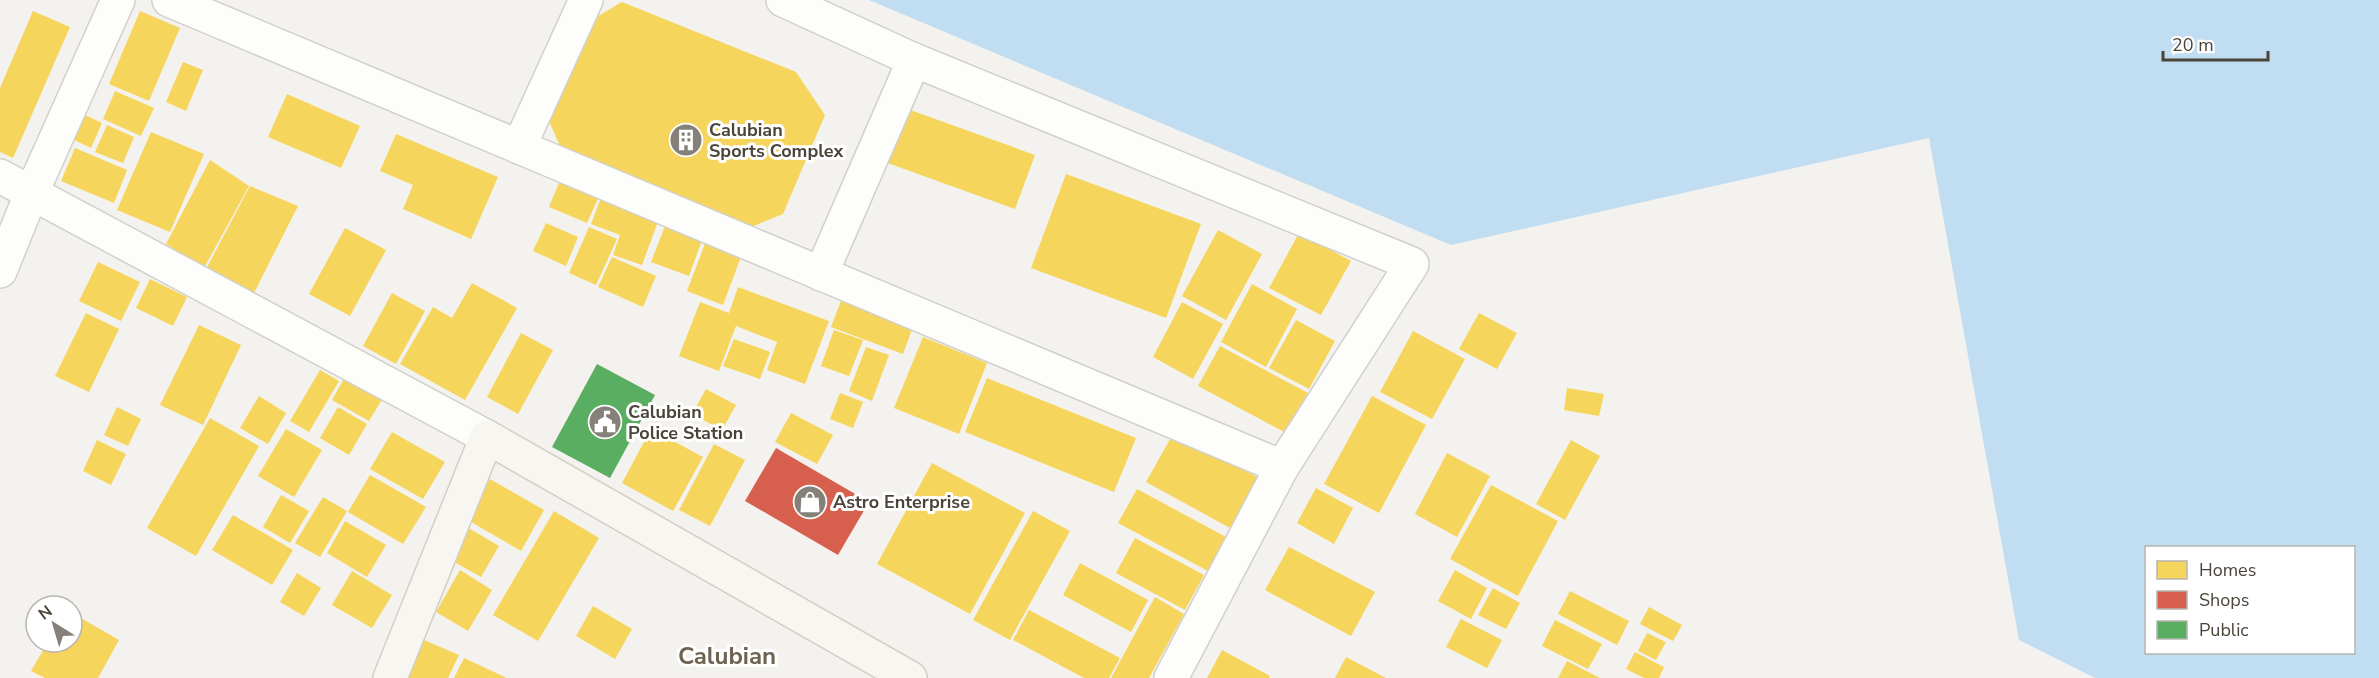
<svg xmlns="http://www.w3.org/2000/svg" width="2379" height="678" font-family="'Nunito Sans',sans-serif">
<rect width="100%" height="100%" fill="#f4f2ee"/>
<path fill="#c0ddf1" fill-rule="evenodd" d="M869 0H2379V678H2095L2019 640 1929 138 1451 245ZM2146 548H2354V652H2146Z"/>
<g fill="#f6d55c">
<polygon points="622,2 796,72 825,115 783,214 734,234 568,164 545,112 581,26"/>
<polygon points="33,11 70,27 13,158 0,152 0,88"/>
<polygon points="140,11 180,28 149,101 109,84"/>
<polygon points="183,62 203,70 186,111 166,102"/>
<polygon points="115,91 154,108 141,136 103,119"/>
<polygon points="287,94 360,126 341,168 268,137"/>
<polygon points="902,107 1035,155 1015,209 882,161"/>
<polygon points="85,115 102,123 91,148 74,140"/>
<polygon points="107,125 134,137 123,163 95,152"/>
<polygon points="151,132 204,154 170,232 117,210"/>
<polygon points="396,134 498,177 471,239 403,209 413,185 380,171"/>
<polygon points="75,148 127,170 114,203 61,181"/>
<polygon points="210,160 249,186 204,268 166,244"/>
<polygon points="1066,174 1201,224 1166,318 1031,268"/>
<polygon points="561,178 600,194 587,223 549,207"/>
<polygon points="250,186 298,206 253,295 206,269"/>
<polygon points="602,195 660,216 642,265 613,255 620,235 591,224"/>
<polygon points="546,223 578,237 566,266 533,251"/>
<polygon points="665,226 702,240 689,276 651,262"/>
<polygon points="589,227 617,239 596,285 569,273"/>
<polygon points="345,228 386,250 350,316 309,294"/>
<polygon points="1218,230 1262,254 1226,320 1182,296"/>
<polygon points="1299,233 1351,261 1321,315 1269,288"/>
<polygon points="706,241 742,254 723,305 687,291"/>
<polygon points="612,257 656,276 643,307 598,287"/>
<polygon points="98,262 140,282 121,321 79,301"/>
<polygon points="150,279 187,297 173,326 136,308"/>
<polygon points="472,283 517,308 465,400 400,364 433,307 452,318"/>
<polygon points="1252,284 1297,309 1266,367 1221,342"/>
<polygon points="738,287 829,321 805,384 767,370 777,342 736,326 719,371 679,356 700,302 729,313"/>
<polygon points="392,293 425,311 396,364 363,346"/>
<polygon points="842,298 914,324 903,354 831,327"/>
<polygon points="1182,302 1223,324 1193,379 1153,357"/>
<polygon points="86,313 119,329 89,392 55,376"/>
<polygon points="1479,313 1517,333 1497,369 1459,349"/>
<polygon points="1296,320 1335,341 1309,389 1269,368"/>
<polygon points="199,325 241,345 203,425 160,405"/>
<polygon points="834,330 863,340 849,376 821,366"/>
<polygon points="1413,331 1465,359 1432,419 1380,392"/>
<polygon points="521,333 553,350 518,414 487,397"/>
<polygon points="923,337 987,363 959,434 894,408"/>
<polygon points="734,339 770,352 760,379 723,366"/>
<polygon points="1220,346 1308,393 1286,433 1198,386"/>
<polygon points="866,347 889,355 872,401 849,391"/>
<polygon points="320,370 339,381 309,432 290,421"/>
<polygon points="346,375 384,396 369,421 332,400"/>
<polygon points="987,378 1136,438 1114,492 965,432"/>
<polygon points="1567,388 1604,394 1599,416 1564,410"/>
<polygon points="706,389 736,405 722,430 692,414"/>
<polygon points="840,393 863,402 853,428 830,419"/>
<polygon points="259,396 286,413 268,444 240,428"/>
<polygon points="1372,396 1426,425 1379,513 1324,484"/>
<polygon points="117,407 141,419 128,446 104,435"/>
<polygon points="338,407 367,424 349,455 320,438"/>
<polygon points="791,413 833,435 817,464 775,442"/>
<polygon points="210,418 259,446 196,556 147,528"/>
<polygon points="286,429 322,450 294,497 258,476"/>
<polygon points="651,429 703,457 673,511 622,483"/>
<polygon points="392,432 445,462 423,499 370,469"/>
<polygon points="1174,432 1257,477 1230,528 1146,482"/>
<polygon points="97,440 126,454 111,485 83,471"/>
<polygon points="1571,440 1600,456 1565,520 1536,504"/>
<polygon points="714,444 745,460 710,526 679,510"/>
<polygon points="1447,453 1490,476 1457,537 1415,514"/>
<polygon points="932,463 1025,513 970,614 877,564"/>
<polygon points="370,475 426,507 403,544 348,512"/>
<polygon points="490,479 544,510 521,551 466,519"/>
<polygon points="1491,485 1558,521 1518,596 1450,559"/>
<polygon points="1316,488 1353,508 1334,544 1297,523"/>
<polygon points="1137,489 1226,537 1208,571 1118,523"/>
<polygon points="281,495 309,511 290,543 263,527"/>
<polygon points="323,497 347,511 320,557 295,543"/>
<polygon points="554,511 599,538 538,641 493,615"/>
<polygon points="1033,511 1070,531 1010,640 973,620"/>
<polygon points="233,515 293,550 272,585 212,550"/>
<polygon points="345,521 386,545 367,577 327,553"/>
<polygon points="467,527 499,546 481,577 449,559"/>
<polygon points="1135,538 1204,575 1185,610 1116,573"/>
<polygon points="1289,547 1375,592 1351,636 1265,590"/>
<polygon points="1080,563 1148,600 1131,632 1063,595"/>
<polygon points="460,570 492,590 468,631 436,612"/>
<polygon points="1455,570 1487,588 1471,619 1438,601"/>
<polygon points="352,571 392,595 372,628 332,605"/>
<polygon points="297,573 321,588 304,616 280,602"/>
<polygon points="1493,588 1520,603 1506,629 1478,615"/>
<polygon points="1570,591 1629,621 1617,645 1558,614"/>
<polygon points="1155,597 1184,614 1149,678 1111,678"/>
<polygon points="593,606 632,629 615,659 576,636"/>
<polygon points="1649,607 1682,625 1673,641 1640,624"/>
<polygon points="1029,610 1120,658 1109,678 1084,678 1013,640"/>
<polygon points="72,613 119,640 98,678 45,678 31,671 48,642 72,642"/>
<polygon points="1461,619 1502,640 1487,668 1446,647"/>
<polygon points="1555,620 1602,644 1588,669 1542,646"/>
<polygon points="1647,633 1666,642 1656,660 1638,651"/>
<polygon points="424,640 459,655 448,678 407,678"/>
<polygon points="1222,650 1270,676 1269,678 1207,678"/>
<polygon points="1635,652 1664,667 1659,678 1644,678 1626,669"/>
<polygon points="1346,657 1386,678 1335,678"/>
<polygon points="464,658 507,678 454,678"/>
<polygon points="1567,661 1600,678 1558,678"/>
</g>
<polygon fill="#d6604d" points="776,448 869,502 838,555 745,501"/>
<polygon fill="#5aae61" points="597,364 655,395 610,478 552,447"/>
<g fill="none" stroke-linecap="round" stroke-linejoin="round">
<defs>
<g id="street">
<polyline points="169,0 1282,467"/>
<polyline points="783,0 914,60 1412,264 1282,467 1171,678"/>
<polyline points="519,147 586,0"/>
<polyline points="0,176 487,437"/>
<polyline points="0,271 32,192 118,0"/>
<polyline points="821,274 914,60"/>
</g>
<polyline id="secondary" points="390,678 487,437 910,678"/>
</defs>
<use href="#street" stroke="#d2d0cb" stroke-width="36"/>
<use href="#secondary" stroke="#d3cfc5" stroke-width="36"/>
<use href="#street" stroke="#fdfdfc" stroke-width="33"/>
<use href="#secondary" stroke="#f7f6f1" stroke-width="33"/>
</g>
<defs>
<symbol id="building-disc" viewBox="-11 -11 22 22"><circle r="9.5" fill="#868178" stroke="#fff"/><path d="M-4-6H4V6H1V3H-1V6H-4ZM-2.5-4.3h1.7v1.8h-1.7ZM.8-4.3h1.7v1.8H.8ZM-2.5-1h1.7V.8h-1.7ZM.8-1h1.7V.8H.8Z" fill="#fff"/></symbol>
<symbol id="civic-disc" viewBox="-11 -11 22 22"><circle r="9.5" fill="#868178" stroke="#fff"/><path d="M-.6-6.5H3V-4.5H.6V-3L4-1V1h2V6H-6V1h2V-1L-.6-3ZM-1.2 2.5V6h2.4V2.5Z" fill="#fff"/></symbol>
<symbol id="shop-disc" viewBox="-11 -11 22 22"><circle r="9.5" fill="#868178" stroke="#fff"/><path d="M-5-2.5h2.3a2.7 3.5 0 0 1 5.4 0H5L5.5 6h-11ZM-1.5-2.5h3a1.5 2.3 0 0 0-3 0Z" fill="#fff"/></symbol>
</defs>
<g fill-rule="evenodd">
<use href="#building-disc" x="667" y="121" width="38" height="38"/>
<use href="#civic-disc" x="586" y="403" width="38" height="38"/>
<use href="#shop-disc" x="791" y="483" width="38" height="38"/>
</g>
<g text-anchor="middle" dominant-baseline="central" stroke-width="6" stroke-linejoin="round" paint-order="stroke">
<g font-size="18" font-weight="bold" fill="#4b4439" stroke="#fff" text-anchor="start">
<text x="709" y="130">Calubian<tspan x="709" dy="21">Sports Complex</tspan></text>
<text x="628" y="412">Calubian<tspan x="628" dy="21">Police Station</tspan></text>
<text x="833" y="502">Astro Enterprise</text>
</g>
<g font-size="24" font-weight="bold" fill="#6e6250" stroke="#fff">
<text x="727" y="656">Calubian</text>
</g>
</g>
<rect x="2145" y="546" width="210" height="108" fill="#ffffff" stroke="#b7b4b0" stroke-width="1.5"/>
<rect x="2157" y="561" width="30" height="18" fill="#f6d55c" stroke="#b7b4b0" stroke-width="1.5"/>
<text x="2199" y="576" font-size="18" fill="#4b4439">Homes</text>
<rect x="2157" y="591" width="30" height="18" fill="#d6604d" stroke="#b7b4b0" stroke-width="1.5"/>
<text x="2199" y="606" font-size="18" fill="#4b4439">Shops</text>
<rect x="2157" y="621" width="30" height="18" fill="#5aae61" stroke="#b7b4b0" stroke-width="1.5"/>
<text x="2199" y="636" font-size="18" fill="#4b4439">Public</text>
<g transform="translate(54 624) rotate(323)"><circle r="28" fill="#ffffff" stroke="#b7b4b0" stroke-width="1.5"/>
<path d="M0-4.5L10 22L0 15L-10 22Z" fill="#868178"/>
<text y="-9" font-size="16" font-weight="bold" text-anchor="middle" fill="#4b4439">N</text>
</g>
<path d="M2163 51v9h105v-9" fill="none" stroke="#4b4439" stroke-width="3"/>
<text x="2172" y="51" font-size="18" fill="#4b4439" stroke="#ffffff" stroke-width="4.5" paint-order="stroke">20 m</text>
</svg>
